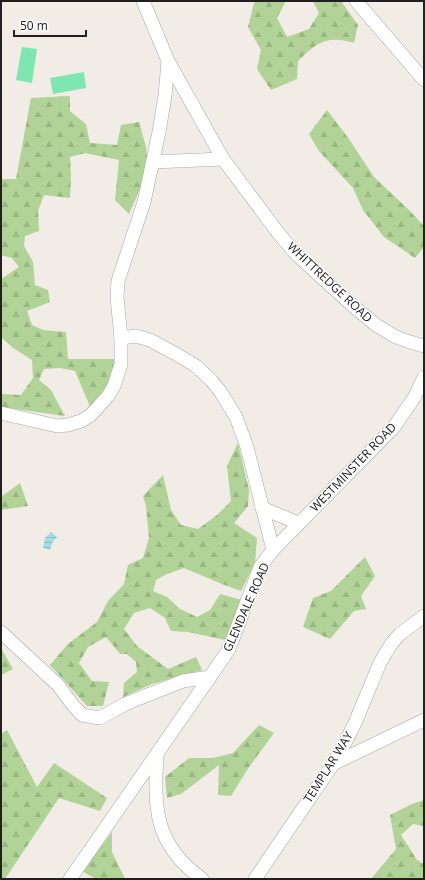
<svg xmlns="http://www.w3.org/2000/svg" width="425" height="880" font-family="'Open Sans',sans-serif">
<defs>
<pattern id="forest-firs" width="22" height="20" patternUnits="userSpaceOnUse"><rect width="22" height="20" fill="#b1d397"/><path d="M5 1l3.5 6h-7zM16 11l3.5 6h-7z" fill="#98b582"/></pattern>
<pattern id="water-rules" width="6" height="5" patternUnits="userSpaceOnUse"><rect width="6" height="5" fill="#a3dce2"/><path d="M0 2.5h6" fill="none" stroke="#8cbcc2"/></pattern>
</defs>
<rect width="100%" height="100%" fill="#f1ece5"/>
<g fill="url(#forest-firs)">
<path d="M256 1H286L277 18 287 37 309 29 319 13 313 1H341L358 25 354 43C349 42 344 40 339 40 321 38 310 49 298 61L297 79 271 90 257 69 261 50 248 27 254 3Z"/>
<polygon points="70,96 70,111 86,124 90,143 117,145 121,125 139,122 146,147 148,171 129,214 115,200 119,160 85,153 70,157 71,177 70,198 44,195 38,211 39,231 25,236 24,246 33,262 35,285 48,290 50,302 27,311 32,325 43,330 66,332 68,359 116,359 109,391 91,409 75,371 60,368 44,369 39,380 51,390 65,416 1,407 1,394 21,395 33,378 32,360 13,348 1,337 1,279 19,267 12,258 1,255 1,179 16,179 31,98"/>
<polygon points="327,110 349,139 374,177 409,210 424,226 424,247 415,258 384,237 363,210 353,188 319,151 309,134"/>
<polygon points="238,443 249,490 248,506 234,523 257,538 255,563 241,591 222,584 184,568 167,574 156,580 153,591 167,597 180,609 197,617 210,610 220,594 242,600 225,640 188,632 171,631 165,618 150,608 134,613 124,629 137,646 168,669 196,657 202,670 152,684 123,697 124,683 137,672 136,662 127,654 120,654 106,637 88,647 79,663 92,681 109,682 103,706 87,706 50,665 68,644 97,622 108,601 124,584 128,565 143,558 149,538 146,506 143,496 163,475 171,510 181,525 198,529 217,515 231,501 227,466"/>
<polygon points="20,483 28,506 1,510 1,497"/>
<polygon points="365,557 375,576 361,596 366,609 354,611 330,639 303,627 313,598 331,591"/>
<polygon points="1,648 13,669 1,675"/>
<polygon points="259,725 274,733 249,767 231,796 218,795 219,765 181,794 167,798 165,777 189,758 213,758 233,753"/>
<polygon points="7,730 37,787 54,763 107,798 100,811 59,798 5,879 1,879 1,734"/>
<polygon points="424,800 424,828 423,826 413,824 401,835 417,860 424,864 424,879 371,879 396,849 390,815 412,804"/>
<polygon points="112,832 112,852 125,879 96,879 82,871"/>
</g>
<g fill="#7ee6b0">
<polygon points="22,47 37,49 32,83 16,80"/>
<polygon points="84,72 86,88 53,94 50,78"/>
</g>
<polygon fill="url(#water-rules)" points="51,532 57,537 52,543 50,550 43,548 45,538"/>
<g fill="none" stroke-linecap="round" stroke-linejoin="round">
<defs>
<g id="minor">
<polyline points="143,1 168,61 223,159 279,234 297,255 353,306 376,325 396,337 410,342 424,346"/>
<polyline points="356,1 424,80"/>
<polyline points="153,162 223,159"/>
<polyline points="1,413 57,426 68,425 81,421 91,415 108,396 114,386 121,364 121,338 117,297 118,281 144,202 159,132 165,96 168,61"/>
<polyline points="262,508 298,523"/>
<polyline points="273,550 394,427 414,398 424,377"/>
<polyline points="1,632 58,685 72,704 82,715 100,718 125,704 183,681 210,677"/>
<path d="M157 754C154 809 154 844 202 879"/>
<polyline points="333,764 424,720"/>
<polyline points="70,879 210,677 229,649 260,567 273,550 247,447 236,417 220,391 211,380 196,366 176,354 150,340 136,336 121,338"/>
<polyline points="255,879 333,764 346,741 355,723 379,665 385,654 392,643 400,634 424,616"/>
</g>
</defs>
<use href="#minor" stroke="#a7a7a7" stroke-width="14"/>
<use href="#minor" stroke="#fff" stroke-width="13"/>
</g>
<g text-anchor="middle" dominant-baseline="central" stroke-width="3" stroke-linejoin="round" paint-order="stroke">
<g font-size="12" fill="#202020" stroke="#fff">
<text transform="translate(330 282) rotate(43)">WHITTREDGE ROAD</text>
<text transform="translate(353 467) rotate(-46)">WESTMINSTER ROAD</text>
<text transform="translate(246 607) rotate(-66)">GLENDALE ROAD</text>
<text transform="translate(328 767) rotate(-58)">TEMPLAR WAY</text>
</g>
</g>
<rect width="425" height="880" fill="none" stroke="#202020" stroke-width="4"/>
<path d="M14 30v6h72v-6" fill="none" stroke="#202020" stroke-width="2"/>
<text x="20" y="30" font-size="12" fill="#202020" stroke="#ffffff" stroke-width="3" paint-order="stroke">50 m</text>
</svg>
